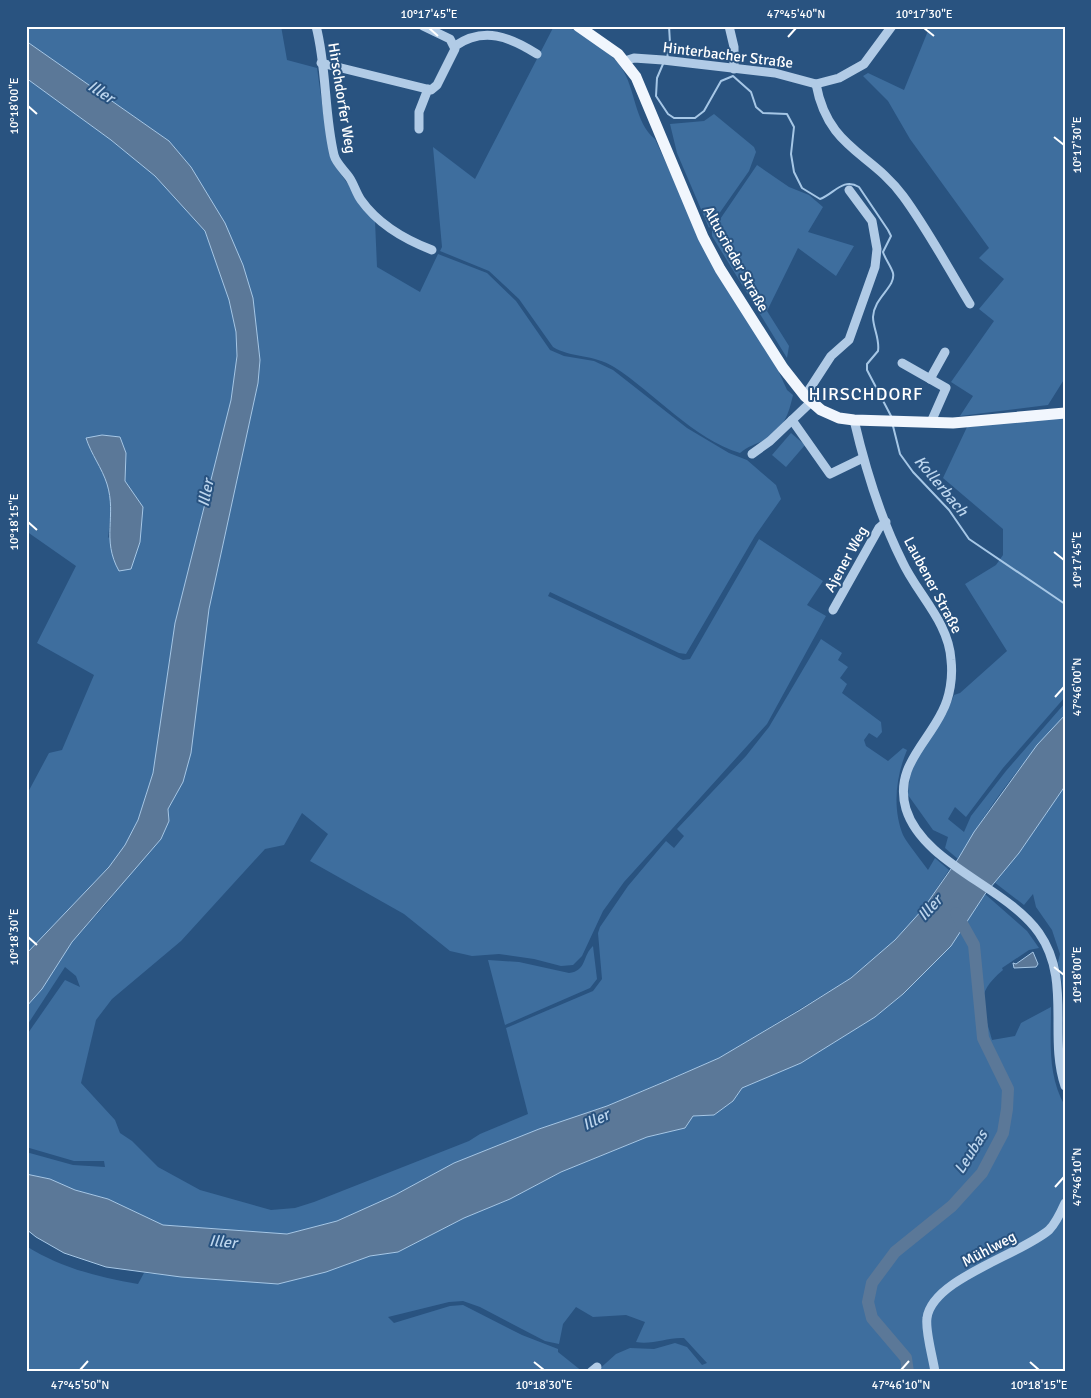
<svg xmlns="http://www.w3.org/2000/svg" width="1091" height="1398" font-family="Signika,sans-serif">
<rect width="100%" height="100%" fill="#295380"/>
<g fill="#3e6e9e" fill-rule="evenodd">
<path d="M26 26H281L287 60 317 68 329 154 334 165 375 221 377 267 420 292 438 254 487 273 516 301 550 350 564 356 594 361 613 370 687 428 729 453 747 460 776 485 781 499 755 536 686 654 679 653 550 592 548 596 683 660 690 659 759 539 823 581 807 605 826 616 767 724 624 882 603 911 582 956 573 965 561 966 534 959 499 954 472 956 450 951 404 914 310 861 328 834 302 813 284 845 265 849 181 941 112 999 96 1020 81 1083 115 1120 120 1133 132 1141 158 1167 200 1190 271 1210 295 1208 314 1202 469 1141 480 1134 528 1114 506 1028 593 991 602 979 598 933 600 927 628 886 666 841 674 848 684 836 677 829 746 756 769 727 821 639 842 653 838 660 848 667 840 678 847 684 842 693 881 722 882 732 877 738 869 733 864 740 866 746 888 761 903 748 907 750C896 776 892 808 903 835 907 843 921 860 928 870L935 858 949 870 923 909 895 940 851 978 719 1058 607 1106 539 1129 454 1163 395 1195 337 1221 287 1234 163 1225 108 1199 75 1190 50 1179 26 1174V1152L73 1165 105 1167 104 1161H74L26 1147V1036L65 980 80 987 76 976 65 967 26 1027V1007L42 989 72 942 107 903 169 821 168 809 191 753 209 609 258 383 260 360 256 335 191 167 169 141 26 41Z"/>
<path d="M554 26C570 26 580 32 592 41 602 49 614 56 621 67 636 89 634 122 655 139L700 237 778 370 787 390 793 395C789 413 784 428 768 438 758 444 749 445 740 453 693 439 655 393 614 367 593 354 571 358 553 347L519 299 489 271 440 251 442 247 433 147 475 179Z"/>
<polygon points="930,26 1065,26 1065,378 1048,405 960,416 973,396 951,382 994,321 979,309 1004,279 979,258 989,248 910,139 888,101 863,76 868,73 904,90"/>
<path d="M26 78 111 140 155 176 205 231 229 300 236 332 237 356 231 400 175 623 153 773 138 820 125 845 109 867 26 954V796L49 753 62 750 94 675 37 643 76 566 26 531ZM120 437 126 453 125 481 143 507 108 538C110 520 113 503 107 484 102 469 91 454 86 439Z"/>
<polygon points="714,114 754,147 756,152 749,171 709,228 677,153 670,124 704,121"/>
<polygon points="757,165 789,187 809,195 823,207 808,232 854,246 836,276 798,248 767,311 789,346 787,358 712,236 712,231"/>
<path d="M1065 417V697L1003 768 966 817 955 807 948 819 964 832 971 816 1006 771 1065 703V715C1024 759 988 807 958 859L945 848 948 837 933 830 908 795C909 783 910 772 915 760 924 737 945 721 954 695L960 693 1007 651 965 584 996 565 1003 555V529L943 478 967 427Z"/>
<polygon points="791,433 805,445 786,467 772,455"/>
<polygon points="1065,786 1065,1069 1063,989 1058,962 1060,954 1052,930 1036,907 1033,894 1024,905 994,882 1019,853"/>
<path d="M985 894 1027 931 1039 948 1029 950 1002 968 1003 970C973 995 983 1006 992 1040L1015 1036 1021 1023 1051 1007C1051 1040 1047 1075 1065 1106V1372H596L616 1354 630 1348 654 1349 675 1343 687 1347 702 1365 707 1363 684 1338C667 1337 653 1345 636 1342L645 1322 626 1315 593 1317 576 1307 563 1324 559 1344 545 1341 480 1307 463 1301 449 1302 388 1317 394 1323 450 1306 463 1305 522 1335 558 1349V1352L583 1372H26V1246C61 1268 98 1277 138 1284L144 1273 278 1284 326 1272 370 1255 398 1252 464 1218 510 1199 561 1172 647 1137 685 1128 693 1116 714 1115 733 1101 742 1088 801 1063 875 1017 903 994 951 946Z"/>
<path d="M593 946 597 979 590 988 505 1025 488 960 519 962 569 973C587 971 582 956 593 946Z"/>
</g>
<g fill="#5b7898" stroke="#a6c7e6">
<polygon points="26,41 169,141 191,167 225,223 243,265 253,298 260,360 258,383 209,609 191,753 183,782 168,809 169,821 161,839 72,942 42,989 26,1007 26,954 109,867 125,845 138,820 153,773 175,623 231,400 237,356 236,332 229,300 205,231 155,176 111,140 26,78"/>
<path d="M102 435 120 437 126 453 125 481 143 507 140 542 131 569 119 571C101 539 117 516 107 484 102 468 91 454 86 438Z"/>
<polygon points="1065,715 1065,786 1019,853 985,894 951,946 903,994 875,1017 801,1063 742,1088 733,1101 714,1115 693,1116 685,1128 647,1137 561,1172 510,1199 464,1218 398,1252 370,1256 326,1272 278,1284 181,1277 106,1267 64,1253 36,1237 26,1229 26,1174 50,1179 75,1190 108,1199 163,1225 287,1234 337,1221 395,1195 454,1163 539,1129 607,1106 664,1082 719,1058 800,1010 851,978 895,940 923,909 958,859 974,832 1037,745"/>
<polygon points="1033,952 1038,964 1036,967 1014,968 1013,963 1016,964"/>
</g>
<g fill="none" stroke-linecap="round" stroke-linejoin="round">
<g stroke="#a6c7e6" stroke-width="2">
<polyline points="667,58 670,43 669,26"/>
<path d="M663 64 657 78 656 96 668 114 674 118H695L704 111 721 81 733 76 751 92 756 107 763 113 787 114 794 127 791 154 794 172 802 188 820 199C834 194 843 177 859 187L888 230 891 236 883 252C885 259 891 266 893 273 896 287 874 297 873 317 873 328 880 339 878 351L867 364V370L891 416"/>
<polyline points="893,426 900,454 913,472 949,510 969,539 1065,604"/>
</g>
<polyline stroke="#5b7898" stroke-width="12" points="908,1372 906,1358 872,1318 868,1302 872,1283 895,1252 952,1206 982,1173 1003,1133 1007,1109 1008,1089 983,1038 974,945 956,913"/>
<g stroke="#b1cbe6" stroke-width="9">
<path d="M316 26C327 68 324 113 334 155 336 163 344 170 349 177 354 184 356 193 361 200 378 224 406 240 432 250"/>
<polyline points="729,26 734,47 734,69"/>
<path d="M455 46C484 26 510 37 537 54"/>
<polyline points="625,61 634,58 663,60 775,73 816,84 839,78 864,64 892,26"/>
<polyline points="321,63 431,90 437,85 455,49 450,39 423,26"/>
<path d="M816 84C828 149 871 152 903 196 928 230 948 268 970 304"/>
<polyline points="419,129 419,112 428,89"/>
<polyline points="902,363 946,388 931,422"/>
<polyline points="930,379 945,352"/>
<polyline points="805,396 831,356 849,340 875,267 877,249 872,221 849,190"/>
<polyline points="792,420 830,474 863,458"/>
<path d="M854 420C865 467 880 517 902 561 917 594 949 622 951 660 953 677 950 697 942 712 926 745 894 768 906 809 923 864 1007 887 1039 933 1072 980 1048 1036 1065 1086"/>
<polyline points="752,454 770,441 811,402"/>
<polyline points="833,610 879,528 886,522"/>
<polyline points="591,1372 597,1367"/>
<path d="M935 1372C933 1358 925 1331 927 1318 932 1279 1020 1255 1049 1230 1056 1223 1061 1212 1065 1203"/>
</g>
<polyline stroke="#f1f6fd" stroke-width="11" points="578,26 618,54 636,77 703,237 720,269 783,368 805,396 821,410 839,418 854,420 953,423 1065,413"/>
</g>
<path fill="none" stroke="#fff" stroke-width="2" d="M429 28 438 36M924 28 934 36M788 37 796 28M28 106 37 114M1054 137 1064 145M28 522 37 530M1054 552 1064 560M1055 697 1064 687M28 937 37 945M1054 967 1064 975M1055 1187 1064 1177M534 1362 544 1370M1030 1362 1039 1370M80 1370 88 1361M901 1370 909 1361"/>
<g text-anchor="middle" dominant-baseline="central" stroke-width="4" stroke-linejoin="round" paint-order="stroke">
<g font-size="15" fill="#fff" stroke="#295380">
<text transform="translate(728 55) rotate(7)">Hinterbacher Straße</text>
<text transform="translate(342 98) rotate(81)">Hirschdorfer Weg</text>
<text transform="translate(736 259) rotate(61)">Altusrieder Straße</text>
<text transform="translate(846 559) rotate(-61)">Ajener Weg</text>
<text transform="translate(933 585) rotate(62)">Laubener Straße</text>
<text transform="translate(989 1249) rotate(-28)">Mühlweg</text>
</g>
<g font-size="16" font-style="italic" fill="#bcd5ed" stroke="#295380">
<text transform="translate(101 92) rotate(33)">Iller</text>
<text transform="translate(941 486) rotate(50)">Kollerbach</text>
<text transform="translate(206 493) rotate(-79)">Iller</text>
<text transform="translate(930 908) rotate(-48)">Iller</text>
<text transform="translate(596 1120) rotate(-26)">Iller</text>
<text transform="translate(971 1152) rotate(-58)">Leubas</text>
<text transform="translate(223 1242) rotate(5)">Iller</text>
</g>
<g font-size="18" letter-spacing="1" fill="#fff" stroke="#295380">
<text x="866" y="394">HIRSCHDORF</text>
</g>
</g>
<rect width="1091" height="1398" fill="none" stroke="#295380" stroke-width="55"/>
<rect x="28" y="28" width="1036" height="1342" fill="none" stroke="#fff" stroke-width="2"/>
<g font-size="12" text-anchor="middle" fill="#fff">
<text x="429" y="18">10°17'45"E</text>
<text x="796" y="18">47°45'40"N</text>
<text x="924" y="18">10°17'30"E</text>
<text transform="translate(14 106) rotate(-90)" y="4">10°18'00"E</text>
<text transform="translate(1077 145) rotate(-90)" y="4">10°17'30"E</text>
<text transform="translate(14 522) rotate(-90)" y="4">10°18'15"E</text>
<text transform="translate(1077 560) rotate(-90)" y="4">10°17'45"E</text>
<text transform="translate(1077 687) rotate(-90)" y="4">47°46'00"N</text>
<text transform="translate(14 937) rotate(-90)" y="4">10°18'30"E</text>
<text transform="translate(1077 975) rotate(-90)" y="4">10°18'00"E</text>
<text transform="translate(1077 1177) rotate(-90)" y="4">47°46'10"N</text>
<text x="80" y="1389">47°45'50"N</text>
<text x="544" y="1389">10°18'30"E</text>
<text x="901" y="1389">47°46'10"N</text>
<text x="1039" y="1389">10°18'15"E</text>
</g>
</svg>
